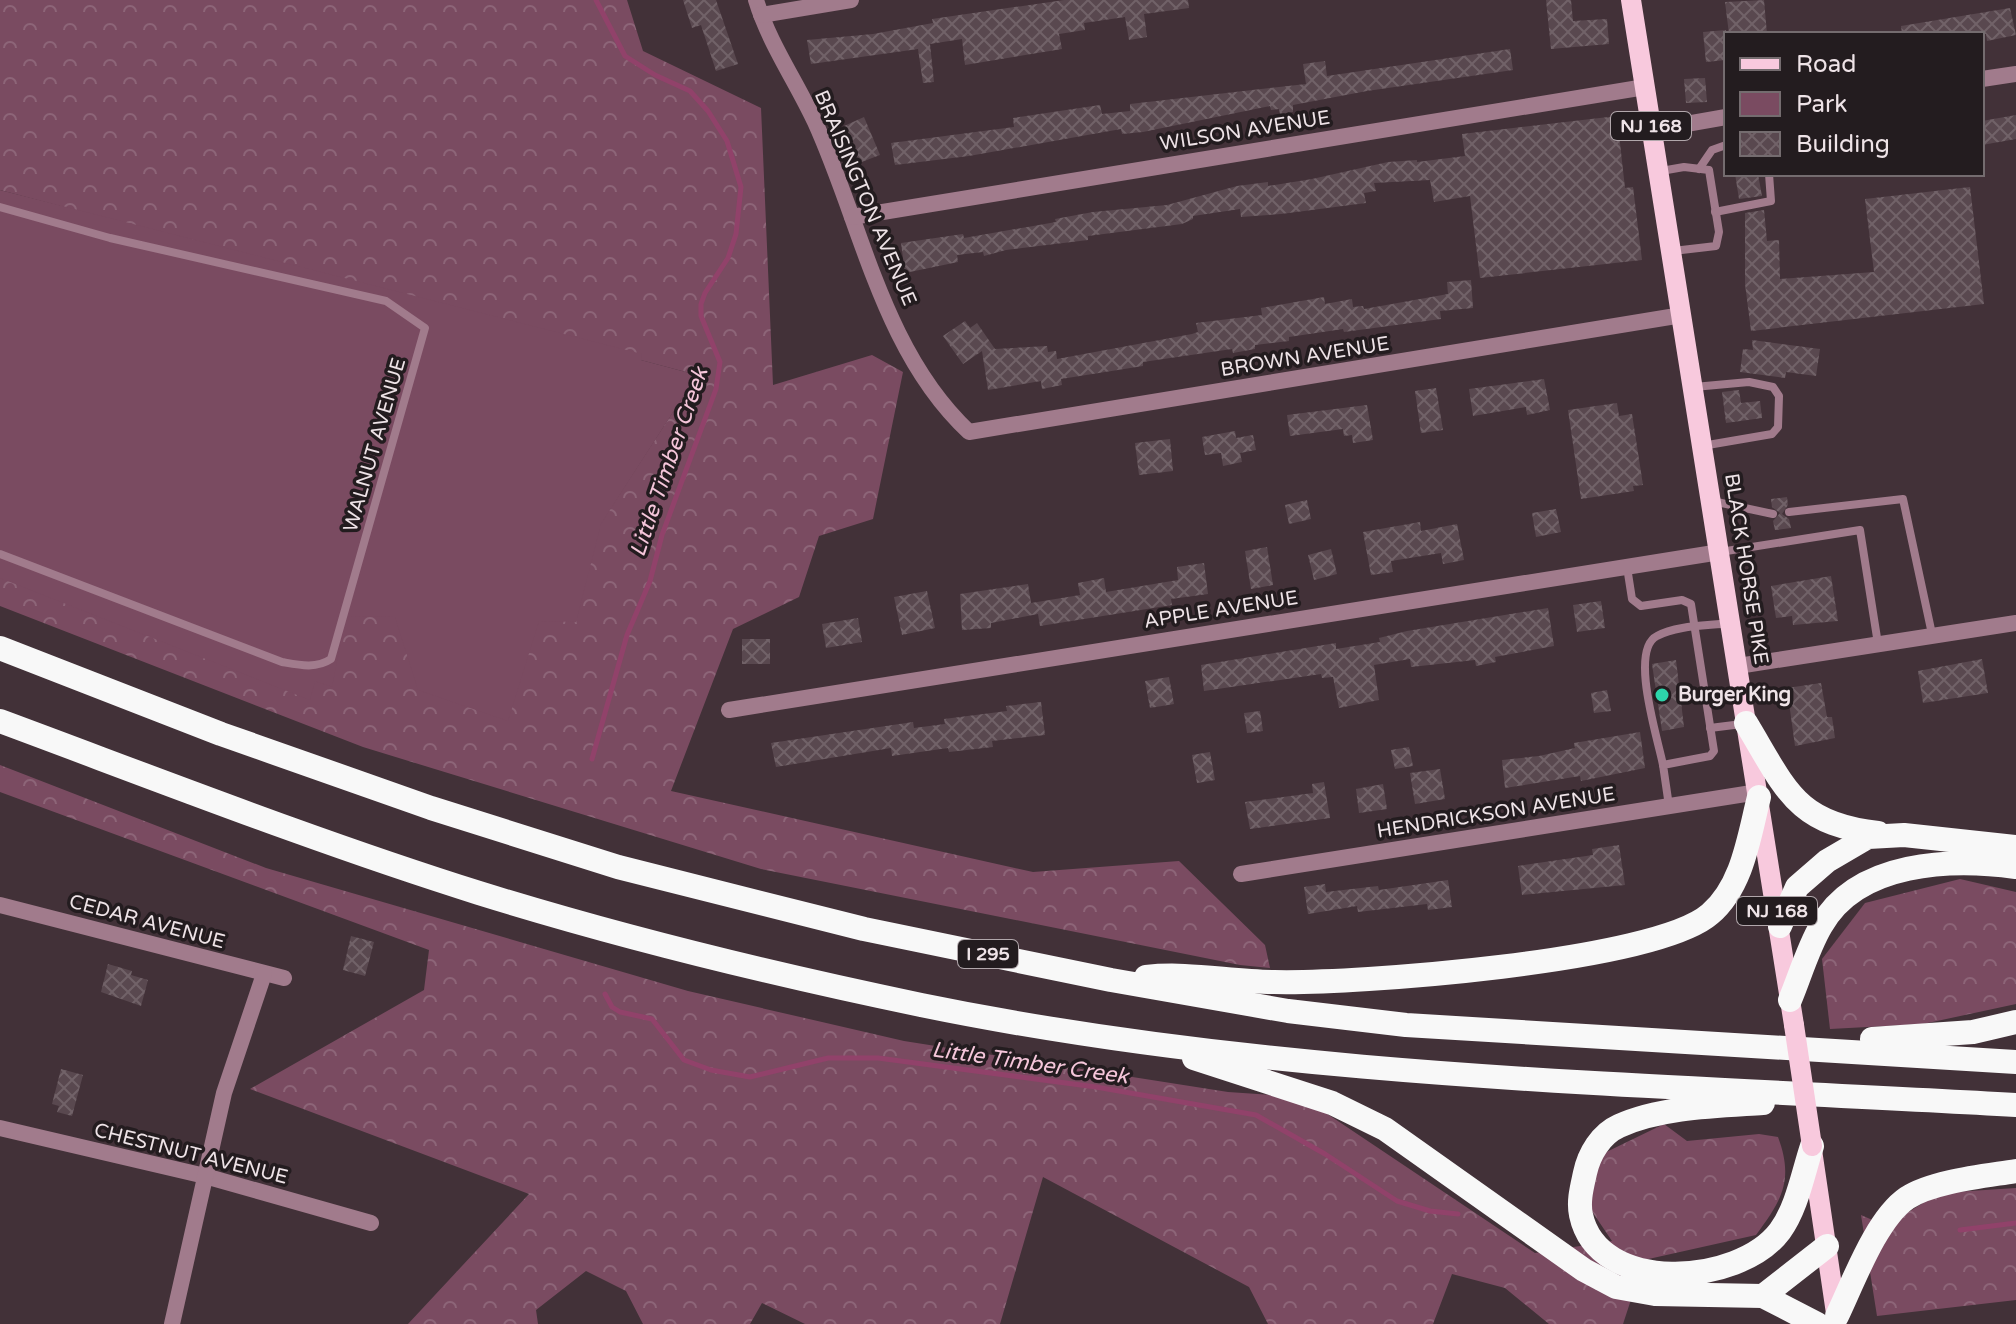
<svg xmlns="http://www.w3.org/2000/svg" width="2016" height="1324" font-family="'Varela Round',sans-serif">
<defs>
<pattern id="forest-crowns" width="20" height="18" patternUnits="userSpaceOnUse" patternTransform="scale(2)"><rect width="20" height="18" fill="#7a4b61"/><path d="M2 6a3 3 0 1 1 6 0M12 15a3 3 0 1 1 6 0" fill="none" stroke="#8d6578"/></pattern>
<pattern id="building-cross-hatch" width="8" height="8" patternUnits="userSpaceOnUse" patternTransform="scale(2)"><rect width="8" height="8" fill="#59484f"/><path d="M0 0l8 8M0 8l8-8" fill="none" stroke="#716268"/></pattern>
</defs>
<rect width="100%" height="100%" fill="#423138"/>
<g fill="url(#forest-crowns)">
<polygon points="0,0 627,0 643,51 761,108 773,385 872,355 903,372 873,519 819,536 799,597 733,629 671,791 1033,872 1179,861 1265,945 1270,968 1240,965 761,869 363,747 0,606 0,573 366,518 541,615 697,375 0,190"/>
<path d="M0 765 266 868 688 991 904 1041 1228 1092 1302 1097 1535 1253 1612 1241 1587 1204 1592 1159 1664 1124 1687 1141 1759 1134 1778 1137C1794 1180 1782 1200 1756 1235L1644 1260 1623 1324H1549L1505 1288 1452 1274 1433 1324H1268L1249 1287 1043 1177 1000 1324H805L762 1303 750 1324H643L626 1291 586 1271 536 1310 538 1324H408L529 1194 250 1089 424 990 429 950 0 792Z"/>
<polygon points="1960,879 2016,892 2016,1004 1923,1024 1830,1029 1822,959 1865,903"/>
<polygon points="2016,1188 2016,1300 1877,1316 1861,1215 1886,1226 1939,1193"/>
</g>
<polygon fill="#7a4b61" points="0,190 642,354 641,360 697,375 601,524 576,622 539,621 508,721 418,690 395,617 346,616 332,687 315,681 310,700 0,578"/>
<g fill="none" stroke-linecap="round" stroke-linejoin="round">
<g stroke="#91426a" stroke-width="5">
<polyline points="592,759 627,635 650,581 662,535 716,389 720,362 701,316 701,304 705,293 728,258 736,234 741,187 727,141 708,111 690,91 655,75 625,56 596,0"/>
<polyline points="605,994 612,1007 620,1012 652,1019 684,1060 711,1070 750,1077 828,1058 878,1058 1096,1087 1256,1115 1325,1154 1397,1201 1430,1211 1458,1214"/>
<polyline points="1960,1230 2016,1223"/>
</g>
</g>
<g fill="url(#building-cross-hatch)">
<polygon points="683,0 716,0 738,64 716,71 701,25 692,28"/>
<polygon points="1064,0 1188,0 1189,8 1144,14 1147,37 1129,40 1125,17 1084,23 1085,30 1059,34 1062,49 965,65 962,39 930,44 934,82 923,83 918,49 811,64 807,40 873,34 933,23 932,19"/>
<polygon points="1546,0 1571,0 1573,21 1607,19 1609,44 1551,49"/>
<polygon points="1764,0 1767,34 1729,34 1725,2"/>
<polygon points="2010,8 2016,35 1987,41 1986,34 1902,34 1901,26"/>
<polygon points="1726,30 1726,60 1706,62 1703,32"/>
<polygon points="1510,49 1513,70 1367,91 1293,105 1293,112 1280,114 1279,109 1271,110 1270,106 1143,132 1122,134 1121,129 969,156 895,165 891,143 1014,127 1013,118 1100,105 1102,114 1130,111 1130,104 1306,84 1303,64 1325,61 1327,76"/>
<polygon points="1705,78 1707,102 1686,103 1684,79"/>
<polygon points="2016,115 2016,139 1982,145 1982,121"/>
<polygon points="1617,116 1625,188 1633,187 1642,260 1480,278 1470,196 1434,202 1430,180 1374,183 1376,191 1364,193 1366,203 1281,214 1241,217 1240,209 1193,216 1193,219 1182,224 1088,236 1088,240 1006,250 984,256 983,252 957,255 958,262 905,273 901,243 963,234 964,238 1056,222 1055,219 1093,212 1167,205 1237,186 1268,182 1268,186 1312,179 1388,162 1417,160 1417,162 1465,156 1462,134"/>
<polygon points="864,117 880,155 859,163 844,126"/>
<polygon points="1735,174 1758,174 1762,196 1739,199"/>
<polygon points="1970,187 1984,304 1751,331 1745,284 1745,213 1764,210 1767,241 1779,240 1780,279 1874,272 1865,199"/>
<polygon points="1471,280 1473,308 1440,311 1441,319 1344,332 1343,329 1289,337 1289,341 1255,345 1255,349 1233,353 1232,349 1143,362 1143,366 1061,379 1062,385 1042,389 1041,381 988,390 982,351 963,364 943,336 965,321 970,328 977,323 995,349 1047,346 1048,352 1056,351 1057,359 1192,334 1198,332 1196,323 1262,315 1261,308 1324,297 1325,304 1352,299 1353,307 1363,306 1364,309 1448,294 1447,282"/>
<polygon points="1752,340 1820,349 1816,376 1786,372 1785,378 1740,372 1743,349 1753,350"/>
<polygon points="1544,379 1550,410 1527,415 1526,407 1473,416 1469,389"/>
<polygon points="1436,388 1443,430 1421,433 1415,391"/>
<polygon points="1739,390 1741,403 1760,401 1762,418 1726,423 1722,392"/>
<polygon points="1617,403 1619,416 1632,414 1643,485 1633,486 1634,491 1581,499 1568,410"/>
<polygon points="1367,405 1373,440 1353,443 1352,435 1344,436 1343,429 1290,436 1287,415"/>
<polygon points="1235,431 1236,438 1253,435 1256,450 1240,453 1242,462 1223,466 1221,453 1205,455 1202,437"/>
<polygon points="1170,439 1173,471 1139,475 1135,443"/>
<polygon points="1787,497 1788,505 1782,514 1789,519 1791,528 1775,530 1773,521 1780,513 1772,507 1771,499"/>
<polygon points="1307,500 1311,519 1289,524 1285,505"/>
<polygon points="1556,509 1561,532 1536,537 1532,513"/>
<polygon points="1420,522 1421,531 1457,524 1464,560 1443,564 1441,553 1391,561 1393,572 1371,575 1363,532"/>
<polygon points="1267,547 1273,585 1251,589 1245,551"/>
<polygon points="1331,549 1337,574 1314,580 1308,555"/>
<polygon points="1204,563 1208,594 1171,599 1172,605 1040,626 1038,614 991,623 991,628 962,630 960,594 1028,584 1031,603 1080,595 1078,583 1104,578 1106,592 1178,580 1177,567"/>
<polygon points="1831,576 1838,621 1793,625 1792,616 1776,618 1771,586"/>
<polygon points="927,591 935,628 902,635 894,597"/>
<polygon points="1601,601 1605,628 1577,632 1573,605"/>
<polygon points="1548,608 1554,646 1495,657 1496,662 1476,666 1475,660 1411,667 1410,659 1374,665 1379,700 1339,708 1333,677 1322,678 1321,674 1204,691 1201,665 1336,643 1336,649 1380,642 1379,638 1407,631"/>
<polygon points="858,618 862,642 826,648 822,624"/>
<rect x="742" y="639" width="28" height="25"/>
<polygon points="1982,659 1988,693 1923,703 1918,671"/>
<polygon points="1676,660 1684,727 1662,731 1652,664"/>
<polygon points="1169,677 1174,704 1150,708 1145,681"/>
<polygon points="1821,683 1827,717 1832,717 1835,738 1795,746 1787,688"/>
<polygon points="1607,690 1611,711 1594,713 1591,693"/>
<polygon points="1041,702 1045,735 992,741 993,747 949,752 948,748 892,756 891,748 776,767 771,743 913,722 914,728 945,724 944,719 1007,711 1006,706"/>
<polygon points="1260,711 1263,731 1247,733 1244,713"/>
<polygon points="1640,732 1645,768 1581,781 1580,776 1505,788 1502,760 1539,756 1575,748 1574,743"/>
<polygon points="1409,747 1413,766 1395,769 1391,750"/>
<polygon points="1210,752 1215,780 1197,783 1192,755"/>
<polygon points="1440,769 1445,799 1415,804 1410,773"/>
<polygon points="1324,782 1330,818 1250,829 1245,802 1313,793 1312,784"/>
<polygon points="1383,784 1387,809 1359,813 1356,789"/>
<polygon points="1619,845 1625,885 1522,895 1518,866 1593,855 1592,849"/>
<polygon points="1448,880 1452,907 1428,910 1427,904 1358,912 1357,906 1308,914 1304,887 1325,884 1326,892 1378,886 1379,890"/>
<polygon points="351,936 374,942 365,976 343,970"/>
<polygon points="108,964 132,971 131,975 148,980 141,1006 101,992"/>
<polygon points="61,1069 83,1075 72,1116 57,1112 59,1106 52,1104"/>
</g>
<g fill="none" stroke-linecap="round" stroke-linejoin="round">
<g stroke="#a17b8c" stroke-width="8">
<polyline points="1699,169 1712,150 1726,145"/>
<polyline points="1661,171 1684,167 1709,170 1719,232 1716,246 1673,251"/>
<path d="M0 207 110 238 386 301 425 328 331 659C316 669 299 665 282 662L0 554"/>
<polyline points="1715,212 1771,201 1769,174"/>
<polyline points="1694,387 1749,382 1773,387 1779,396 1778,427 1772,434 1702,446"/>
<polyline points="1712,501 1773,514"/>
<polyline points="1789,512 1903,499 1932,634"/>
<polyline points="1720,552 1860,530 1878,644"/>
<polyline points="1627,567 1632,599 1641,606 1682,600 1691,604 1714,751 1710,756 1663,765 1669,806"/>
<polyline points="1710,728 1742,724"/>
<path d="M1663 765C1658 739 1629 650 1657 636 1677 625 1708 626 1730 623"/>
</g>
<g stroke="#a17b8c" stroke-width="16">
<path d="M756 0C769 43 796 81 815 122 862 225 883 352 969 432L1682 315"/>
<polyline points="761,15 851,0"/>
<polyline points="1982,79 2016,74"/>
<polyline points="1652,130 1726,117"/>
<polyline points="852,217 1645,87"/>
<polyline points="1738,666 2016,623"/>
<polyline points="729,710 1720,552"/>
<polyline points="1241,874 1758,792"/>
<polyline points="0,905 284,978"/>
<polyline points="0,1128 205,1176 371,1223"/>
<polyline points="172,1324 224,1093 264,974"/>
</g>
<g stroke="#f8c9dd" stroke-width="20">
<polyline points="1631,0 1794,1025"/>
<polyline points="1812,1150 1837,1320"/>
</g>
<g stroke="#f8f8f8" stroke-width="24">
<polyline points="0,648 221,734 431,808 618,867 864,929 1111,980 1288,1011 1406,1025 2016,1062"/>
<path d="M0 721C159 780 317 842 479 893 624 938 772 974 921 1005 1281 1079 1651 1084 2016 1105"/>
<path d="M1746 723C1786 789 1795 824 1878 833"/>
<polyline points="1780,926 1797,887 1827,861 1868,837 1904,835 2016,847"/>
<path d="M1146 977C1189 972 1231 982 1274 982 1355 984 1655 962 1710 914 1743 886 1749 836 1759 797"/>
<path d="M1790 1000C1800 976 1808 948 1821 926 1857 861 1952 858 2016 867"/>
<polyline points="1872,1039 1973,1032 2016,1022"/>
<polyline points="1194,1058 1332,1103 1385,1129 1584,1270 1616,1287 1655,1294 1763,1296 1817,1324"/>
<path d="M1763 1103C1717 1106 1661 1107 1619 1126 1601 1134 1589 1154 1585 1173 1582 1187 1578 1201 1581 1215 1598 1295 1739 1286 1780 1231 1797 1208 1803 1173 1812 1146"/>
<polyline points="1763,1296 1827,1246"/>
<path d="M1837 1316C1853 1283 1876 1219 1907 1198 1933 1181 1986 1176 2016 1171"/>
</g>
<polyline stroke="#f8c9dd" stroke-width="20" points="1794,1025 1812,1146"/>
</g>
<circle fill="#2dd5ab" stroke="#231c1f" stroke-width="3" cx="1662" cy="695" r="8"/>
<g text-anchor="middle" dominant-baseline="central" stroke-width="7" stroke-linejoin="round" paint-order="stroke">
<g fill="#231c1f" stroke="#b1a7ab" stroke-width="2">
<rect x="1611" y="112" width="80" height="28" rx="6"/>
<rect x="1737" y="897" width="80" height="28" rx="6"/>
<rect x="958" y="940" width="60" height="28" rx="6"/>
</g>
<g font-size="18" font-weight="bold" fill="#eee3e7">
<text x="1651" y="126">NJ 168</text>
<text x="1777" y="911">NJ 168</text>
<text x="988" y="954">I 295</text>
</g>
<g font-size="20" fill="#eee3e7" stroke="#231c1f">
<text transform="translate(1245 131) rotate(-9)">WILSON AVENUE</text>
<text transform="translate(865 198) rotate(67)">BRAISINGTON AVENUE</text>
<text transform="translate(1305 357) rotate(-9)">BROWN AVENUE</text>
<text transform="translate(375 445) rotate(-74)">WALNUT AVENUE</text>
<text transform="translate(1746 569) rotate(81)">BLACK HORSE PIKE</text>
<text transform="translate(1221 610) rotate(-9)">APPLE AVENUE</text>
<text transform="translate(1496 813) rotate(-9)">HENDRICKSON AVENUE</text>
<text transform="translate(147 922) rotate(15)">CEDAR AVENUE</text>
<text transform="translate(191 1154) rotate(14)">CHESTNUT AVENUE</text>
</g>
<g font-size="20" font-weight="bold" fill="#eee3e7" stroke="#231c1f" text-anchor="start">
<text x="1678" y="695">Burger King</text>
</g>
<g font-size="22" font-style="italic" fill="#f5c6da" stroke="#231c1f">
<text transform="translate(669 462) rotate(-71)">Little Timber Creek</text>
<text transform="translate(1030 1063) rotate(8)">Little Timber Creek</text>
</g>
</g>
<rect x="1724" y="32" width="260" height="144" fill="#231c1f" stroke="#746c6f" stroke-width="2"/>
<rect x="1740" y="58" width="40" height="12" fill="#f8c9dd" stroke="#746c6f" stroke-width="2"/>
<text x="1796" y="72" font-size="24" fill="#eee3e7">Road</text>
<rect x="1740" y="92" width="40" height="24" fill="#7a4b61" stroke="#746c6f" stroke-width="2"/>
<text x="1796" y="112" font-size="24" fill="#eee3e7">Park</text>
<rect x="1740" y="132" width="40" height="24" fill="url(#building-cross-hatch)" stroke="#746c6f" stroke-width="2"/>
<text x="1796" y="152" font-size="24" fill="#eee3e7">Building</text>
</svg>
